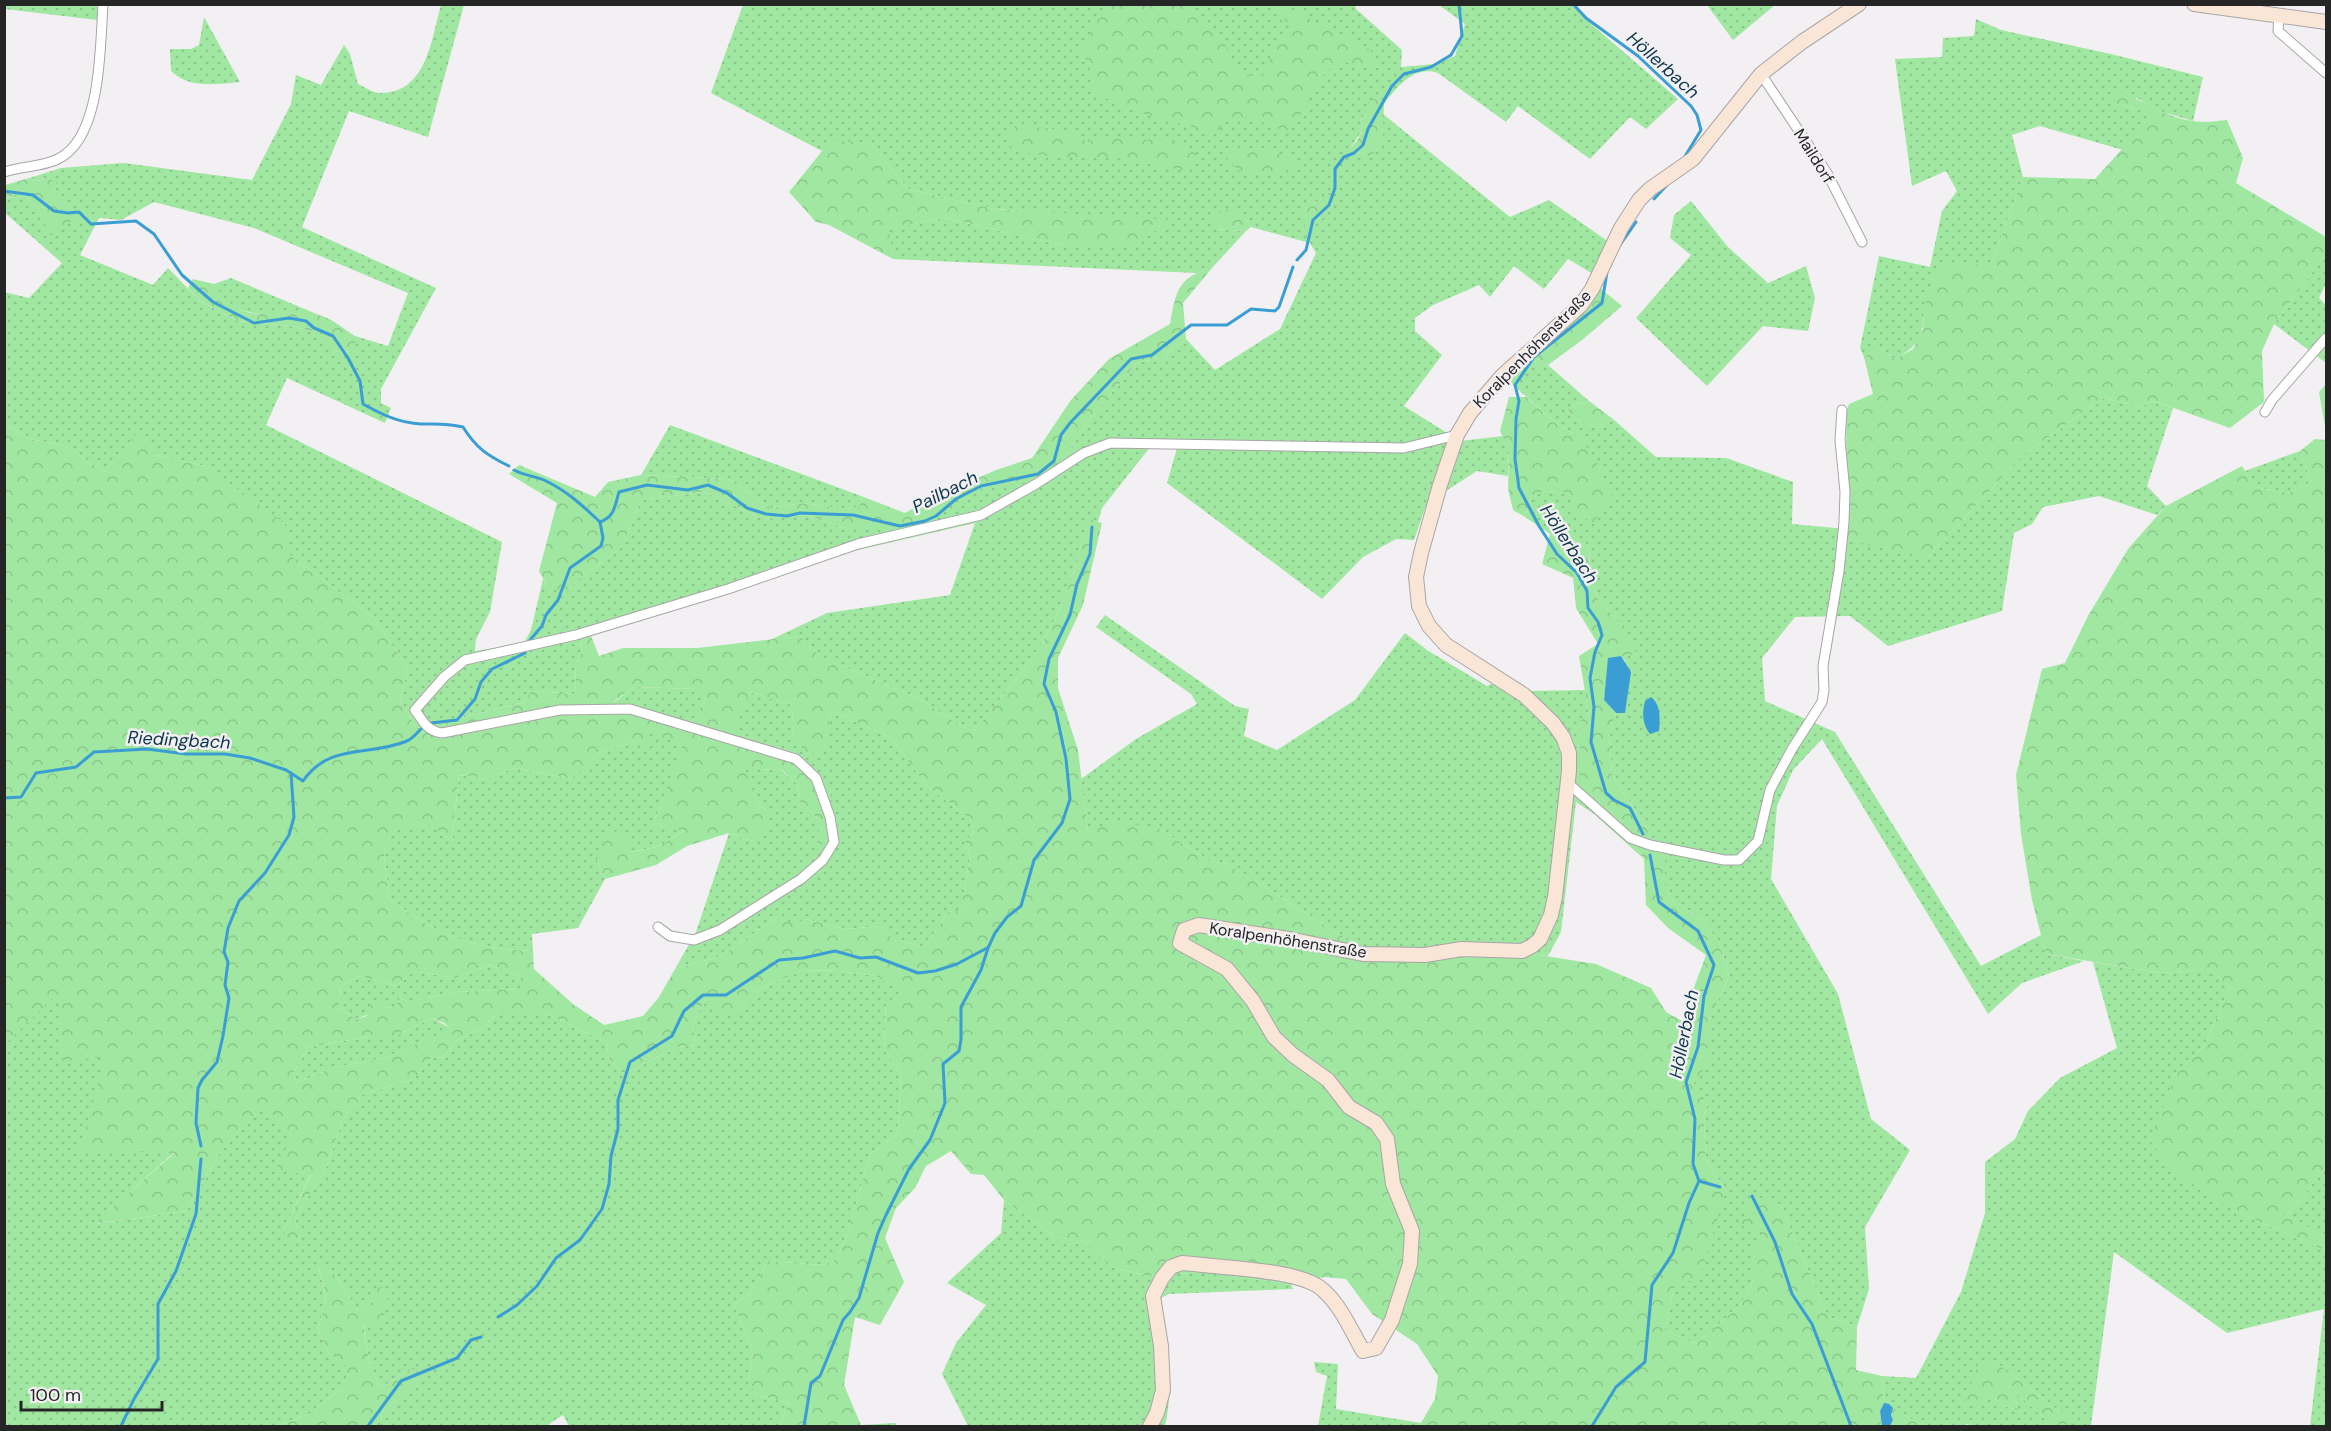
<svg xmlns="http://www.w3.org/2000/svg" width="2331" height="1431" font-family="'DM Sans',sans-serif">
<defs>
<pattern id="grass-dots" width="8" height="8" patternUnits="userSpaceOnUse" patternTransform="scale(1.5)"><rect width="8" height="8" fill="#a0e7a1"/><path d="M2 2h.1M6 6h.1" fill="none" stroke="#8ac68a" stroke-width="1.8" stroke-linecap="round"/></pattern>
<pattern id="forest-crowns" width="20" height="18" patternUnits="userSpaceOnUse" patternTransform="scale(1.5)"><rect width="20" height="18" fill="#a0e7a1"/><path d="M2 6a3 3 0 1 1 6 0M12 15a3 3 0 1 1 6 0" fill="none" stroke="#8ac68a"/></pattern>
</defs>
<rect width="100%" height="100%" fill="#f3f0f3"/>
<g fill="url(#grass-dots)" fill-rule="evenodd">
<polygon points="5,4 97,5 97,20 5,9"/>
<path d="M441 5H464L428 137 349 111 302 227 436 288 381 389V403L391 408 385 423 287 378 266 425 502 542 490 612 476 639 475 651 524 643 531 630 543 579 546 584 564 594 579 579 622 547 641 500 704 492 763 519 806 515 846 528 931 520 965 493 989 486 1066 455 1088 421 1137 363 1163 357 1186 339 1215 370 1280 329 1316 253 1310 243 1251 227 1245 218 1215 229 1246 231 1212 268 1196 273 893 259 888 229 944 218 1066 246 1172 221 994 209 908 189 871 143 831 141 822 151 711 93 743 5H1357L1355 8 1402 50 1401 67 1434 64 1455 56 1465 24 1439 5H1572L1590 23 1678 99 1646 129 1630 117 1590 159 1518 106 1506 122 1438 73C1414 65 1397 87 1384 104L1379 99 1361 115 1362 131 1349 150 1370 157 1382 146 1383 114 1510 217 1549 200 1616 247 1603 280 1568 259 1544 289 1514 266 1490 297 1479 285 1433 305 1415 318V331L1442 355 1404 406 1460 441 1503 436 1509 449 1508 476 1477 471 1427 503 1414 540 1396 539 1363 557 1322 599 1167 483 1177 448 1151 446 1102 508 1098 522 1088 520C1078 557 1068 594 1050 629 1030 666 1001 697 975 730L963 727 920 699 821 657 800 636 770 640 827 613 950 595 975 523 832 556 582 639 581 654 576 663 575 694 531 691 524 702 465 717 420 734 400 701 408 668 374 618 287 553 205 466 155 455 138 432 105 472 65 446 31 439 5 424 4 292 29 298 62 263 5 213V200L20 192 38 208 51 236 52 198 58 183 48 178 37 181 26 179 61 168 124 163 252 180 291 104 296 75 321 85 344 45 350 54 358 84C365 87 373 93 380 93 427 93 431 40 441 5ZM1330 192 1308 228 1303 212ZM154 202 254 228 408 293 388 346 355 336V351L338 352 322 333 290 326 238 321 200 301 168 268 153 285 80 255 99 218 121 220Z"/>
<polygon points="1707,5 1775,5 1733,40"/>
<path d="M204 17 240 82C216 84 189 89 171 71L170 49H191L199 45Z"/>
<path d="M1976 19 2001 30 2111 54 2203 77 2193 121 2156 110 2137 98 2118 105 2139 109 2151 119 2123 150 2040 126 2012 135 2023 177 1991 264 1924 308C1923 337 1920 345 1895 359L1879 348 1864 357 1860 348 1879 256 1930 267 1942 211 1957 191 1946 171 1912 186 1895 59 1942 57 1943 38 1974 36Z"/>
<polygon points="1691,201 1728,247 1768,283 1806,266 1815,298 1808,331 1763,326 1707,386 1636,318 1691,255 1670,238 1674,215"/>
<polygon points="2326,254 2326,283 2319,298 2326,305 2326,363 2274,324"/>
<path d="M231 278 319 315C291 312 245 322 224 299 220 295 217 289 214 284Z"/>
<polygon points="1533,353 1536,363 1548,365 1589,401 1577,404 1567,411 1578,421 1599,428 1613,419 1656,457 1726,458 1793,482 1792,524 1847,529 1928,557 2024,454 2104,398 2140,407 2154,401 2173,408 2147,486 2166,506 2157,515 2099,496 2043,507 2032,524 2014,533 2002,611 1888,646 1850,616 1795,617 1762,658 1765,701 1835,732 1981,966 2041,935 2046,954 2084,961 2022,983 1988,1014 1822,739 1793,770 1777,806 1771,879 1838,994 1871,1119 1910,1150 1865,1227 1869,1289 1857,1327 1828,1317 1780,1204 1753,1253 1753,1280 1741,1304 1696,1344 1665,1330 1674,1288 1726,1191 1706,1160 1704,1123 1707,1102 1693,1084 1709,1061 1709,1021 1729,976 1719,942 1702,919 1673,901 1665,885 1665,858 1612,774 1609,737 1616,713 1625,712 1625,661 1621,656 1636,654 1620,624 1598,599 1590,570 1589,545 1550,534 1525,517 1531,496 1547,491 1569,493 1575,512 1581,438 1557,424 1505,378"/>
<polygon points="670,425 861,496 859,507 845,509 803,503 771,508 728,479 641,475"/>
<polygon points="2300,451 2311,482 2288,493 2255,487 2245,471"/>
<polygon points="1105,615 1235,706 1249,709 1244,736 1277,750 1355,700 1405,633 1427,650 1487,686 1507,676 1530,691 1585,690 1589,715 1580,779 1604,801 1644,859 1594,814 1576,802 1561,932 1548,956 1539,955 1382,961 1228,864 1209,861 1160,829 1088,832 1081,779 1136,739 1197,704 1191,694 1096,627"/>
<polygon points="634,687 699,689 706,698 691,724 613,703"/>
<polygon points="750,692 792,705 794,739 824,749 831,711 892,738 926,785 970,819 974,833 965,841 970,856 961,910 948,912 925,947 894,940 881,926 845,929 806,919 792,925 781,915 721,956 675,969 696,932 729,833 756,842 766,811 757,802 742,763 749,761 759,769 781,770 797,784 801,802 820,821 838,847 801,755 733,732"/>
<path d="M649 732 684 744 653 825 685 830 657 847 596 858 605 879 578 928 532 934 533 951C501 950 470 945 441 932 423 923 406 910 389 899L384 855 392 829 430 825 452 841 459 775 485 779 514 768 571 779 601 751 636 742Z"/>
<polygon points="2093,962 2161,973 2210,969 2230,988 2204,1046 2175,1075 2233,1210 2326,1251 2326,1426 2310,1426 2324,1309 2227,1333 2114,1252 2091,1426 2068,1426 2068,1418 1993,1360 1983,1402 1993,1396 2004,1406 2018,1410 2016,1401 2005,1392 2009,1386 2045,1419 2048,1426 1972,1426 1967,1424 1961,1426 1923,1426 1884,1403 1882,1376 1916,1378 1961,1292 1985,1213 1985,1162 2015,1139 2028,1111 2060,1078 2117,1048"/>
<polygon points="490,965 521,977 521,989 454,992 410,1002 400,998 395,1007 386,1008 356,1019 339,1008 341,986 360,976 396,986 413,971 455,978"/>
<polygon points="803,970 840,971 876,976 902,991 886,1005 884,1049 901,1074 898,1134 870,1154 848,1233 835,1260 823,1265 768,1261 749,1295 734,1304 753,1354 748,1382 757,1395 789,1403 779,1426 569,1426 563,1415 546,1426 380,1426 382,1412 423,1379 413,1367 381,1388 370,1366 363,1324 374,1301 358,1311 333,1272 318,1266 326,1296 318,1330 328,1352 349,1368 344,1387 309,1414 276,1426 5,1426 5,1044 59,991 174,1152 95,1224 186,1211 219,1154 263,1103 292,1136 311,1174 284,1229 299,1242 295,1218 327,1166 342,1121 363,1094 414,1079 432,1057 443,1058 457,1040 482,1029 499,1012 543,1012 606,1042 609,1059 624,1074 675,1048 695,1045 693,1023 705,1000 734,1013 757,990"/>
<polygon points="432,1018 452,1029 384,1058 332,1068 297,1083 293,1073 308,1047 369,1037 394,1037"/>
<polygon points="2326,1167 2326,1237 2281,1214 2290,1212"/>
<path d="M1004 1200 1067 1245 1083 1241 1112 1267 1147 1276 1203 1272 1291 1284 1293 1289 1169 1294 1159 1299C1166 1342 1175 1383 1165 1426H968L942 1374 956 1343 986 1305 947 1283 1001 1233Z"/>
<polygon points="1314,1362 1338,1364 1336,1409 1421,1423 1423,1426 1318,1426 1327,1376 1316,1372"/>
</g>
<g fill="url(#forest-crowns)" fill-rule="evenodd">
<polygon points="1109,5 1188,5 1222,37 1236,71 1262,79 1273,48 1292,30 1276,5 1283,5 1370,49 1378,68 1342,62 1325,72 1301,114 1286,132 1250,117 1226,119 1216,133 1137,112 1094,93 1093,76 1082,51 1096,19"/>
<path d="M2117 91C2143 99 2166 118 2193 121 2204 123 2216 121 2227 120L2243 158 2236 183 2326 237V254L2274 324 2262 351 2264 402 2230 428 2154 401 2140 407 2104 398 2024 454 1928 557 1847 540 1846 413 1849 404 1873 394 1864 357 1879 348 1895 359 1913 349 1923 329 1924 308 1937 266 1991 264 2023 177 2095 179 2150 118 2139 109 2118 105 2109 94Z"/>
<polygon points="1379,98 1384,104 1382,146 1370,157 1348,150 1357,141 1362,131 1361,115 1370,100"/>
<polygon points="1016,125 1072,131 1086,142 1106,138 1178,141 1197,155 1186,171 1112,157 1055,157 1012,151 1008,135"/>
<polygon points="831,140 871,143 908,189 994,209 1173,220 1135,244 1066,246 944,218 889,229 893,259 829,225 816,222 789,192"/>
<polygon points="1265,148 1300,163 1278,175 1240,172 1226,158 1234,151"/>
<polygon points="48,178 58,183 52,198 62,201 80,218 67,223 50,236 38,208 20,192 4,200 5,185 26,179 37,181"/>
<path d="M1330 192 1335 197C1330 213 1324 221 1308 228L1301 222 1303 212Z"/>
<polygon points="1232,207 1245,218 1251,227 1246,231 1215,229 1211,218"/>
<path d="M1212 268 1183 303 1186 339 1163 357 1137 363 1088 421 1066 455 1043 476 1024 483 989 486 965 493 931 520 892 531 846 528 806 515 763 519 704 492 641 500 622 547 579 579 564 595 546 584 539 571 557 503 509 474 519 465 595 497 608 482 641 475 728 479 771 508 803 503 845 509 859 507 861 496 905 513 928 500 943 501 971 481 996 470 1032 458 1071 400 1109 359 1170 324C1176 292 1177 277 1212 268Z"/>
<path d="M193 279 214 284C248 335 275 302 319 315 331 318 344 329 355 336V351L338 352 321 333 290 326 238 321 200 301 188 288Z"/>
<polygon points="1600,288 1622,306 1582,340 1548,365 1536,363 1533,353 1589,302"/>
<polygon points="2326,384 2326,432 2319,392"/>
<polygon points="1509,397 1526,397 1557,424 1581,438 1600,468 1612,495 1593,523 1575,512 1568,493 1547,491 1531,496 1525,517 1513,510 1508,489 1509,449 1500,431"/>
<polygon points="1589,401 1613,419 1599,428 1578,421 1567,411 1577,404"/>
<path d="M5 424 31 439 65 446 105 472 138 431 155 455 205 466 285 523 287 553 374 618 408 668 400 701 420 734 465 717 524 702 531 691 575 694 576 663 581 654 582 639 591 636 599 656 623 648H697L800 636 821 657 920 699 963 727 975 730C1001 697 1030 666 1050 629 1068 594 1078 557 1088 519L1102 523 1083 605 1058 658V688L1078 750 1088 832 1115 821 1160 829 1209 861 1228 864 1382 961 1539 955 1596 964 1651 988 1666 1012 1691 1026 1695 1014 1689 1001 1706 955 1668 928 1646 905 1644 859 1604 801 1580 780V721L1589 715 1579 656 1598 644 1576 608 1573 578 1542 564 1550 534 1589 545 1590 570 1598 599 1620 624 1637 654 1609 658 1604 700 1616 713 1609 737 1612 774 1665 858V885L1673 901 1702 919 1719 942 1729 976 1709 1021V1061L1694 1084 1707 1102 1704 1123 1706 1160 1726 1191 1700 1276 1674 1288 1665 1330 1696 1344 1741 1304 1753 1280V1253L1763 1233 1740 1225 1752 1195 1780 1204 1828 1317 1857 1327 1856 1370 1882 1376 1884 1403 1880 1411 1882 1426H1423L1421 1423 1435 1399 1438 1376 1417 1344 1372 1314 1346 1279 1325 1277 1291 1284 1203 1272 1147 1276 1112 1267 1083 1241 1067 1245 1004 1200 984 1175 971 1174 951 1151 926 1166 915 1188 896 1208 885 1238 904 1282 880 1325 855 1317 844 1385 861 1425 895 1423 897 1426H779L789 1403 757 1395 748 1382 753 1354 734 1304 749 1295 768 1261 823 1265 835 1260 848 1233 870 1154 898 1134 901 1074 884 1049 886 1005 901 991 876 976 840 971 803 970 757 990 734 1013 721 1014 705 1000 693 1023 695 1045 675 1048 624 1074 609 1059 606 1042 543 1012H499L482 1029 457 1040 443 1058 432 1057 414 1079 363 1094 342 1121 327 1166 295 1218 299 1242 291 1244 285 1240 284 1229 311 1175 275 1170 292 1136 263 1104 219 1154 186 1211 94 1224 174 1153 79 1150 106 1057 63 1061 59 992 5 1044ZM634 687 698 689 706 698 691 724 613 702ZM750 692 792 705 794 739 809 755 824 750 831 711 892 738 926 785 970 819 974 833 965 841 970 856 961 909 948 912 925 947 894 940 881 926 845 929 806 919 792 924 781 915 721 956 675 969 659 997 643 1016 604 1025 573 1004 534 969 533 951C501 950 470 945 441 932 423 923 406 910 389 899L384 855 392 830 430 825 452 841 459 775 485 779 514 768 571 779 601 751 636 742 651 748 649 733 683 744 653 825 684 831 657 847 631 852 627 838 608 828 596 858 605 879 656 865 687 846 729 833 756 842 766 827V811L757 802 743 764 749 761 759 769 782 770 797 784 801 802 820 821 817 844 839 847 837 818 827 781 801 755 734 732ZM490 965 521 977V989L454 992 429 998 420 994 410 1002 400 998 395 1007 386 1008 381 1002H373L367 1016 356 1019 339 1008 341 986 360 976 396 986 413 971 455 978ZM432 1018 444 1023 451 1029 384 1058 332 1068 297 1083 293 1073 308 1047 369 1037H394Z"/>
<polygon points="2315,439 2326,440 2326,1167 2290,1212 2282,1214 2326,1237 2326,1251 2233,1210 2180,1176 2150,1141 2175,1075 2204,1046 2230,988 2210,969 2161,973 2046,954 2032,900 2021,834 2016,775 2042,669 2065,663 2088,616 2128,549 2166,506 2242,466 2255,487 2288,493 2311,482 2300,451"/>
<polygon points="318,1265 333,1272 358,1311 374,1301 374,1289 382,1287 388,1295 382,1328 363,1325 370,1366 381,1388 413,1367 424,1379 382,1412 380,1426 276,1426 309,1414 344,1387 348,1368 328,1352 318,1330 326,1296"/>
<polygon points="1993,1360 2068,1418 2068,1426 2048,1426 2045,1419 2009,1386 2006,1392 2016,1401 2018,1410 2004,1406 1993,1396 1983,1402 1962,1407 1979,1362"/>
<polygon points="1893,1408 1923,1426 1890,1426 1893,1420 1891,1415"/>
</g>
<g fill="#3a9ed5">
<polygon points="1621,656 1631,672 1625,713 1616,713 1604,700 1608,658"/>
<path d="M1651 697C1661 705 1660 718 1659 731L1650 734C1642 724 1642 712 1645 701Z"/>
<polygon points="1884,1403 1889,1404 1893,1408 1891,1415 1893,1420 1890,1426 1882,1426 1880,1411"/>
</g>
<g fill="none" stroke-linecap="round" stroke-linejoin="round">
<g stroke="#3a9ed5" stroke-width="3">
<polyline points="1573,4 1586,18 1638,56 1691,106 1697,115 1701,130 1684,158"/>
<path d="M4 191 33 195 54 211 68 213 79 212 91 224 136 221 154 234 182 275 213 302 254 323 289 318 306 321 314 328 333 336 348 358 360 381 363 404C381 414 399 423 421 424 437 424 446 423 463 427 476 448 488 456 509 466"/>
<polyline points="1654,199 1667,185"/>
<polyline points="1620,245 1636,222"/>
<polyline points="1297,260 1306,250 1313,220 1329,205 1335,188 1335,169 1344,157 1354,153 1363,145 1368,129 1392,86 1404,74 1431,67 1451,55 1462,36 1459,4"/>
<polyline points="1607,272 1602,303 1534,357 1515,385 1519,401 1516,419 1515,459 1519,488 1539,526 1557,554 1577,573 1587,591 1588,608 1598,622 1602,635 1595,652 1590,678 1594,707 1591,742 1606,793 1614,800 1630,808 1643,834"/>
<path d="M514 470C525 476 536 476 546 481 567 491 583 506 600 522"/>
<path d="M600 522C615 517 615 505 619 492L647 485 688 490 708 485 727 493 747 508 766 514 787 516 800 513 853 515 900 526 925 521 936 516 956 499 981 486 1038 474 1054 461 1061 435 1070 423 1131 359 1152 355 1191 325H1227L1251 309 1275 311 1279 307 1293 267"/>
<polyline points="530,640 542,626 546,615 558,600 570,568 601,546 603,538 600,522"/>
<polyline points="431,723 457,720 475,699 481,682 492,669 525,653"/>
<path d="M4 798 21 797 36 773 76 767 94 752 147 749 186 754H225L250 758 286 770 303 781C330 742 369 757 407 741 412 739 417 733 421 729"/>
<polyline points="201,1146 196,1123 198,1088 202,1080 217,1062 223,1036 229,998 225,985 228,962 224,952 228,928 239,901 265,873 289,835 294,817 291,773"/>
<polyline points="1699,1181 1720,1187"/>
<polyline points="1752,1196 1775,1242 1792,1294 1812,1324 1851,1426"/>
<polyline points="498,1317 517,1305 537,1286 556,1258 580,1240 602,1209 609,1184 611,1156 618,1129 618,1100 630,1062 672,1036 684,1011 703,995 726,995 779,960 803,958 835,951 860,958 876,957 918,973 935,971 957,964 987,948"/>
<polyline points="121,1426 134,1399 158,1359 158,1304 176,1271 196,1214 201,1159"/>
<polyline points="368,1426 401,1381 457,1358 471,1340 481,1337"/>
<polyline points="804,1426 811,1383 820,1376 843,1320 850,1312 859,1298 878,1233 886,1215 909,1169 930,1140 945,1103 943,1064 959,1051 961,1040 961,1007 981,970 988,948 995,933 1007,917 1021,906 1034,860 1062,823 1070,799 1066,759 1056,712 1044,684 1049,659 1070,615 1077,584 1090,554 1092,527"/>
<polyline points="1592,1426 1616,1387 1645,1362 1652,1285 1673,1253 1689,1203 1699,1181 1693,1164 1695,1119 1686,1082 1698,1047 1704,996 1714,965 1698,931 1659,902 1650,855"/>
</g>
<defs>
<g id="street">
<polyline points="2279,15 2278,31 2326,73"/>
<polyline points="1761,74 1827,173 1862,242"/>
<path d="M4 172C22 166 42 167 58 159 102 138 100 46 103 4"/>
<polyline points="2265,412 2272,400 2326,338"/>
<polyline points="1568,783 1630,838 1650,845 1724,860 1739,860 1758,841 1770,790 1792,749 1822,702 1824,690 1823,666 1839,571 1844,522 1845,492 1840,440 1842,410"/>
<path d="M658 927 670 936 694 940 720 930 801 879 823 860 834 842 830 817 816 778 796 759 630 709 560 710 442 733C427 731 423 721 415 710L444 677 465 660 576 635 728 589 858 544 981 515 1036 484 1084 453 1110 443 1404 448 1457 435"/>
</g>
<g id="secondary">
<polyline points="2194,4 2326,22"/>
<path d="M1150 1426 1157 1413 1163 1390 1161 1346 1153 1296 1162 1278 1171 1267 1182 1263 1194 1264C1225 1268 1302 1270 1323 1290 1341 1306 1351 1330 1363 1351L1376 1348 1392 1320 1410 1264 1412 1231 1393 1184 1387 1139 1376 1123 1349 1107 1328 1080 1293 1055 1274 1037 1253 1001 1227 969 1180 943 1184 930 1199 925 1289 939 1363 954 1425 955 1462 949 1522 951 1532 946 1540 939 1551 915 1555 897 1569 771V753L1563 737 1553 723 1524 695 1446 645 1429 626 1419 606 1416 577 1421 553 1440 485 1457 435 1470 413 1502 376 1581 305 1592 289 1621 228 1639 200 1650 189 1693 159 1761 74 1802 42 1859 4"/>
</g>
</defs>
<use href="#street" stroke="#a8a5a7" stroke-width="11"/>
<use href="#secondary" stroke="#a8a5a7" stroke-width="16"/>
<use href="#street" stroke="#fff" stroke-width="9"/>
<use href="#secondary" stroke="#f9e6d7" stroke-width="14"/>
</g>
<g text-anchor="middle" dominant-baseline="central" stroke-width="5" stroke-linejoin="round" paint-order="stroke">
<g font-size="16" fill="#262526" stroke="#f3f0f3">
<text transform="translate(1814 156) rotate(58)">Maildorf</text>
<text transform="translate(1532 349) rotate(-45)">Koralpenhöhenstraße</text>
<text transform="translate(1288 940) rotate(9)">Koralpenhöhenstraße</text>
</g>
<g font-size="18" font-style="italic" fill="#0b364c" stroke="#f3f0f3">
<text transform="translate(1663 65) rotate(42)">Höllerbach</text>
<text transform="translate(945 492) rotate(-27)">Pailbach</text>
<text transform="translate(1569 544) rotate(57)">Höllerbach</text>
<text transform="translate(179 740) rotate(3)">Riedingbach</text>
<text transform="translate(1684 1034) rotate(-79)">Höllerbach</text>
</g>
</g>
<rect width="2331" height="1431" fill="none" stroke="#262526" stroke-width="12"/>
<path d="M21 1401v9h141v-9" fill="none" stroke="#262526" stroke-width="3"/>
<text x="30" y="1401" font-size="18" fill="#262526" stroke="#f3f0f3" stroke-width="4.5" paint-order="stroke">100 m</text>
</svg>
